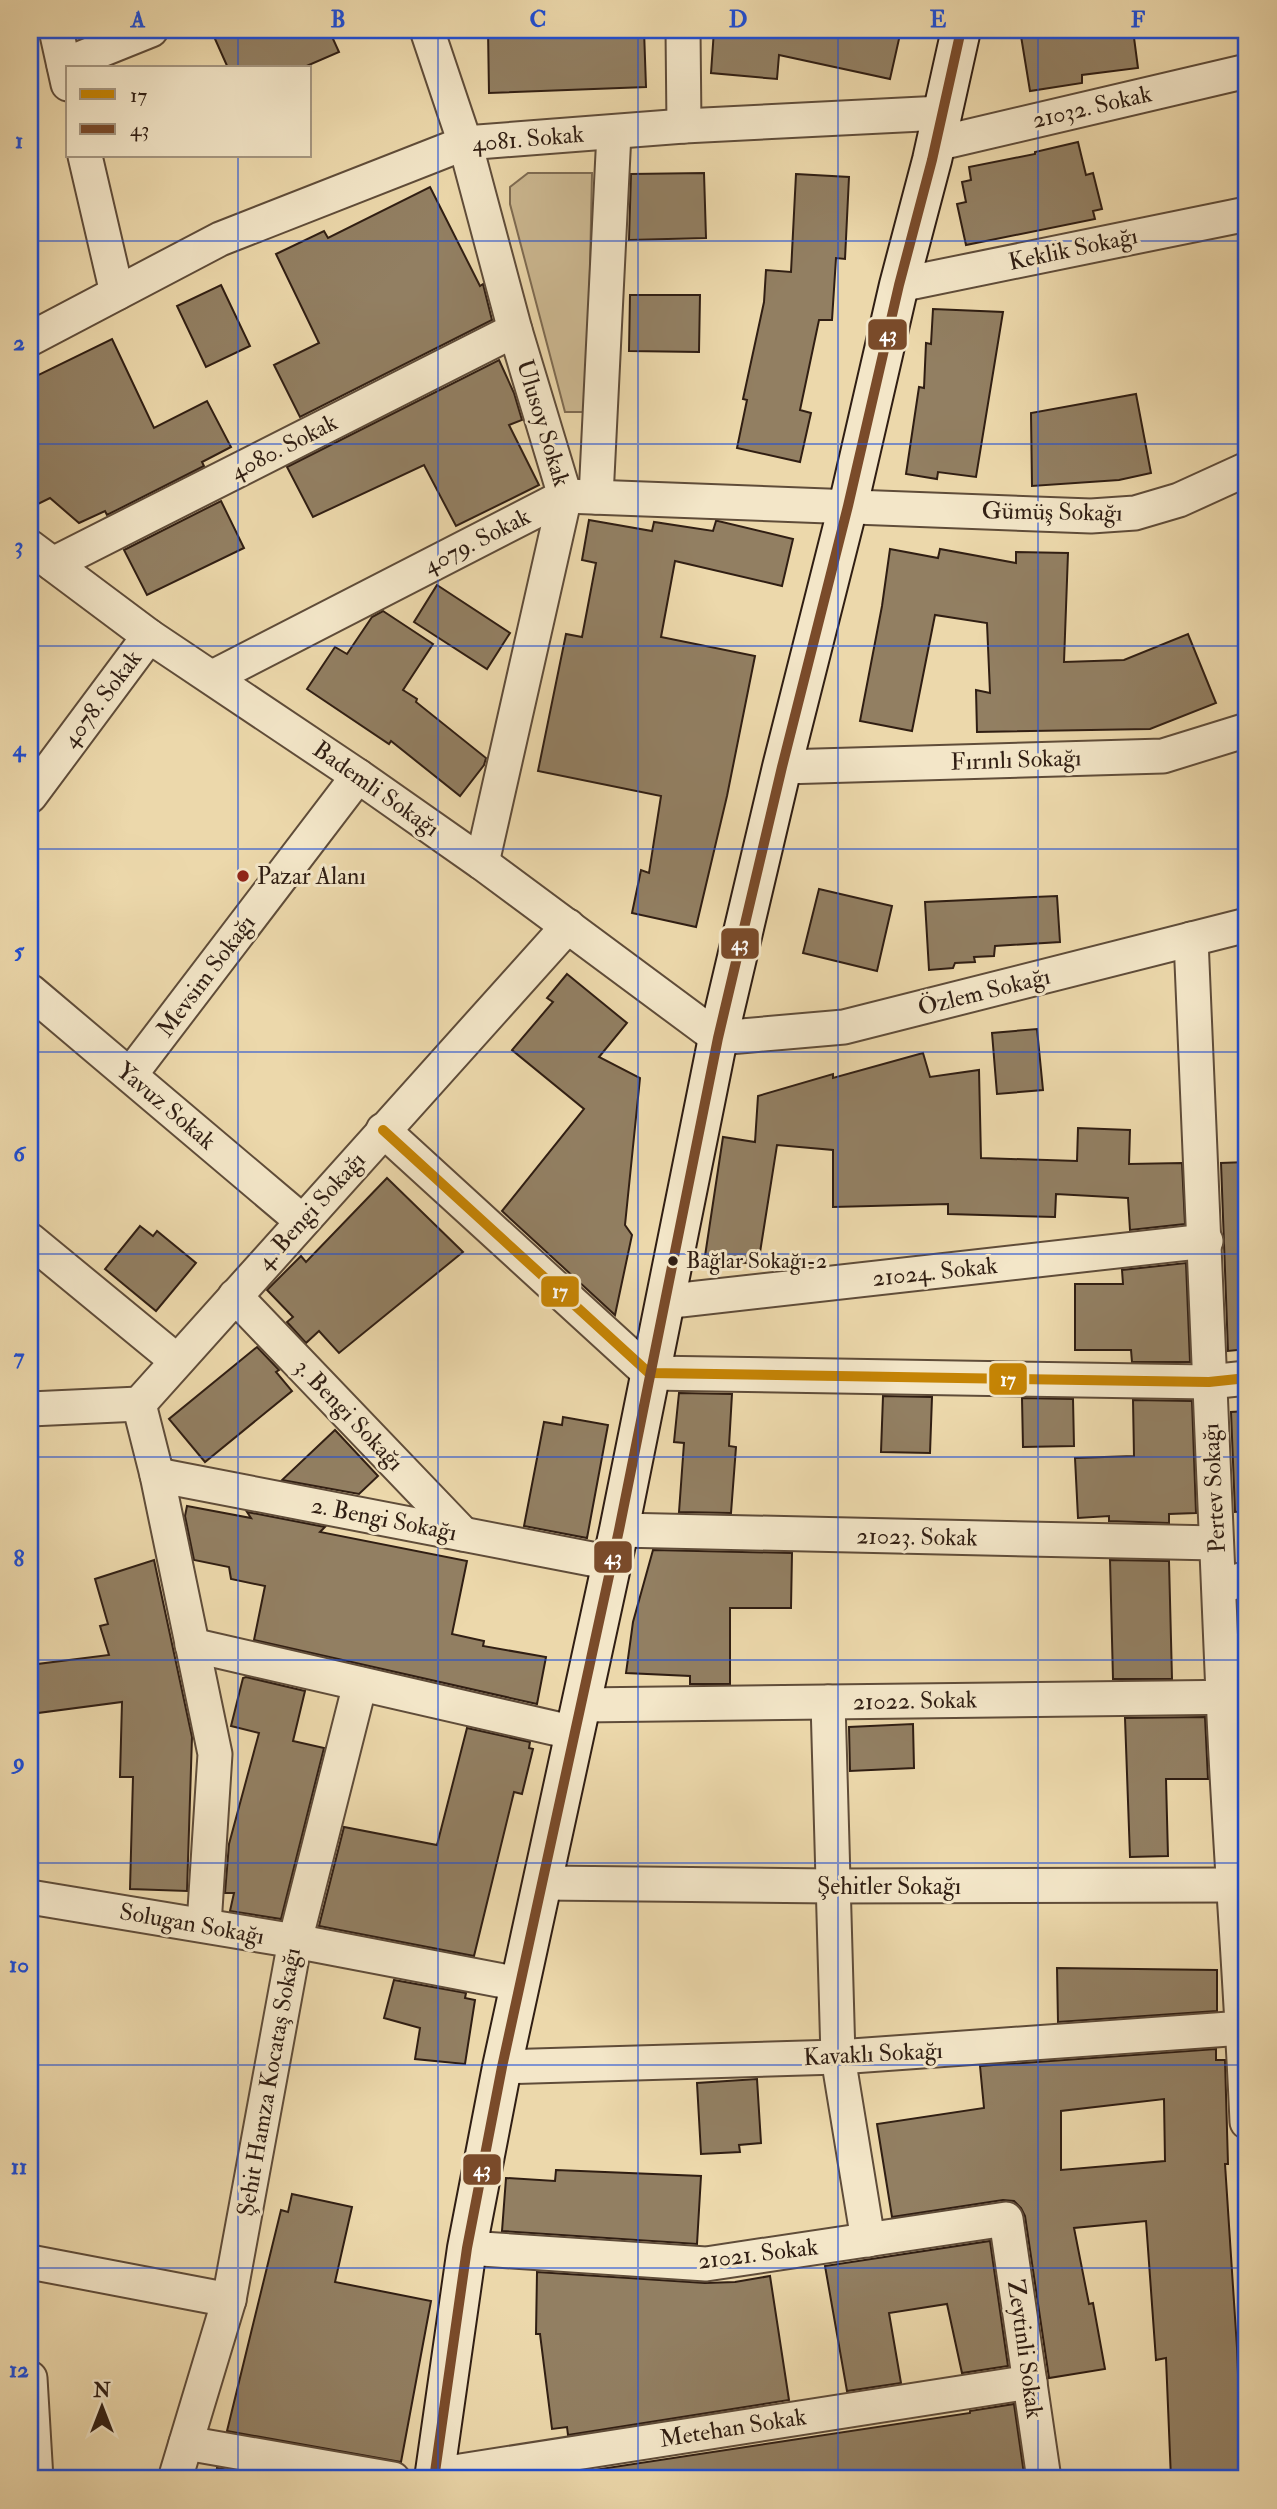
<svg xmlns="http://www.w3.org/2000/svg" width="1277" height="2509" font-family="'IM FELL Double Pica',serif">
<rect width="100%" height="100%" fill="#ecd8ab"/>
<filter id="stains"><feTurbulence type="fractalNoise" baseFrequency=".00286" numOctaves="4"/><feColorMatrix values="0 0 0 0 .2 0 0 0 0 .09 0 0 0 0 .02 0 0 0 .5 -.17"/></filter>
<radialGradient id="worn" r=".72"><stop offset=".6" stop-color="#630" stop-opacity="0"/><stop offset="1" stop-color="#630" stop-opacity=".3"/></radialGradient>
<polygon fill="#ccb891" stroke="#7e6b52" stroke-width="2" points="528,173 592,173 587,412 565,412 510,204 510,187"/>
<g fill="#927f62" stroke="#301e13" stroke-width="2" fill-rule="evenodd">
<polygon points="211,30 329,30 339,52 302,68 228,68"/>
<polygon points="488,30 644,30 646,87 489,93"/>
<polygon points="714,30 901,30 890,79 779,55 777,79 711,73"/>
<polygon points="1020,30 1133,30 1138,68 1082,75 1082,83 1030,91"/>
<polygon points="1078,142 1086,175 1093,173 1102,209 1093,211 1095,219 966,245 957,204 966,202 962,182 971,180 969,167 1035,154 1035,152"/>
<polygon points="704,173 706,238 629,240 631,174"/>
<polygon points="796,174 849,177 845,259 836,258 832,320 819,320 800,410 811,413 800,462 737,448 747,400 743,399 764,302 766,270 791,272"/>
<polygon points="430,187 480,286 483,284 492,320 300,417 274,365 319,343 276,254 324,231 328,238"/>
<polygon points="221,285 250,346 206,367 177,306"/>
<polygon points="630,295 700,295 699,352 629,351"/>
<polygon points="933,309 1003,312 976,477 938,472 937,479 906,474 919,387 924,388 926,343 931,344"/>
<polygon points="112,339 154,428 207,401 231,447 202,462 204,466 107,515 105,511 79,523 50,498 30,508 30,379"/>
<polygon points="499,360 514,393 522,420 509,425 539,485 456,526 424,465 313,517 287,467"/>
<polygon points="1136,394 1151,473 1119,480 1032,486 1031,413"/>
<polygon points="221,501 244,548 147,595 124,550"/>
<polygon points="589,520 652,531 654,522 713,531 716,521 718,521 793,539 782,586 675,561 661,637 755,656 727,796 696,927 632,913 641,870 649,873 661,796 538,771 566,634 582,637 596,563 582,560"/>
<polygon points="890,549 938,558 940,549 1016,563 1016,552 1068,553 1064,662 1124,660 1188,634 1216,703 1150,729 977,732 976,690 990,693 987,623 935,615 912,731 860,721 882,606"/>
<polygon points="437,585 510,633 487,669 414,622"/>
<polygon points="383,611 433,644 403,690 417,699 416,702 486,758 484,765 460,796 391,741 389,744 307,689 335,647 347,654 372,617"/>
<polygon points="819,889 892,906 877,971 803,953"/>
<polygon points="1057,896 1060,942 995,946 994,956 974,957 975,962 955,963 953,968 929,970 925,902"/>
<polygon points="567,974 627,1023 599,1057 640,1078 625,1225 632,1235 615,1315 502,1211 584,1109 512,1050 553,1002 547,998"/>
<polygon points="1037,1029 1043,1090 997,1094 992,1033"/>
<polygon points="923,1053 930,1077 979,1070 981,1158 1077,1161 1078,1128 1130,1130 1129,1164 1182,1163 1185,1224 1130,1230 1128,1198 1056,1194 1055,1217 948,1214 948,1204 833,1207 833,1150 777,1145 758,1265 705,1256 723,1137 755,1142 758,1096 833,1074 833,1078"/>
<polygon points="1247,1162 1247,1349 1228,1351 1221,1163"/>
<polygon points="387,1178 463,1252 339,1353 319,1331 306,1343 287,1322 293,1317 267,1290 301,1256 306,1262"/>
<polygon points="140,1226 153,1236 157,1231 196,1263 156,1311 105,1269"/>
<polygon points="1186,1263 1190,1362 1132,1362 1131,1350 1075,1350 1075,1284 1123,1284 1122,1270"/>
<polygon points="257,1347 279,1370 276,1372 292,1391 205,1462 169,1419"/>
<polygon points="679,1393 732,1394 729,1446 736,1447 731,1513 679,1512 684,1443 674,1442"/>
<polygon points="883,1396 932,1397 930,1453 881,1452"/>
<polygon points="1022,1398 1073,1399 1074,1446 1023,1447"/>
<polygon points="1133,1400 1192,1401 1196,1513 1169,1514 1169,1523 1109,1521 1109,1516 1078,1518 1075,1458 1134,1456"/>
<polygon points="1247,1411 1247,1511 1235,1512 1231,1412"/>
<polygon points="563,1417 608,1425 587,1538 524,1526 544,1422 562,1425"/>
<polygon points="335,1430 378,1476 359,1494 282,1480"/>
<polygon points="187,1506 251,1518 247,1512 325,1527 320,1532 467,1561 452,1634 484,1641 483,1646 546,1657 537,1704 254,1640 265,1586 231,1579 229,1567 194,1560 185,1516"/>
<polygon points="653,1550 792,1553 791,1608 730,1608 730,1684 690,1684 690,1676 626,1673 633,1622"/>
<polygon points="154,1560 192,1737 187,1891 130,1889 133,1777 120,1777 122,1702 30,1714 30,1665 109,1655 100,1626 108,1624 95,1579"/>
<polygon points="1110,1560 1169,1561 1172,1679 1113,1679"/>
<polygon points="246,1677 305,1691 293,1741 324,1748 281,1919 230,1911 234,1893 225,1893 229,1844 259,1733 231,1726 243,1678"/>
<polygon points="1205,1717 1208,1779 1166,1779 1168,1856 1130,1857 1125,1718"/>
<polygon points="913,1724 914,1768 850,1771 849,1727"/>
<polygon points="467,1728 530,1742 529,1748 533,1749 522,1794 514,1792 474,1956 319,1926 344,1827 437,1845"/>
<polygon points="1057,1968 1217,1970 1217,2011 1058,2022"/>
<polygon points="394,1980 466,1993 465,1998 475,2000 465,2064 415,2059 420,2028 384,2018"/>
<path d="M1216 2049V2060H1225L1228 2164H1225L1237 2348 1242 2479H1171L1166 2358 1156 2360 1146 2221 1074 2228 1089 2304 1093 2303 1105 2369 1049 2378 1025 2216 1021 2208 1014 2201 1003 2200 892 2217 877 2124 984 2108 980 2066ZM1164 2099 1165 2161 1061 2170V2111Z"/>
<polygon points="757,2079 761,2143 739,2145 740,2152 701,2154 697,2083"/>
<polygon points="556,2170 701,2176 697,2244 502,2231 506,2178 555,2181"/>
<polygon points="292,2194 352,2207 335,2282 431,2301 401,2462 227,2431 281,2210 288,2212"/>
<polygon points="990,2241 1008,2366 962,2373 947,2304 889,2313 901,2383 847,2391 825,2266"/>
<polygon points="537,2272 705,2283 735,2282 770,2276 789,2400 568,2435 567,2427 552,2429 540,2334 536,2334"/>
<polygon points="1014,2404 1024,2474 985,2479 574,2479 574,2473 970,2413 970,2411"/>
<polygon points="217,2468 282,2479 215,2479"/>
</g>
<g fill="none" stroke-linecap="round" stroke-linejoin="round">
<defs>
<g id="minor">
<polyline points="56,30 68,84"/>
<polyline points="427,30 465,143 515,330 565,496 482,863"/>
<polyline points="683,30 684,126"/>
<polyline points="64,65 151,30"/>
<polyline points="936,144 1247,71"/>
<polyline points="85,156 117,293"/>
<polyline points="899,285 1247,214"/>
<polyline points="30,339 220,239 465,143 684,126 942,113"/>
<polyline points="596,497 614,133"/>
<polyline points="30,547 149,636 358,776 482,863 718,1038 844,1027 1247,925"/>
<polyline points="53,564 515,330"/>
<polyline points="213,677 565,496 1091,516 1135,513 1179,500 1247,469"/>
<polyline points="782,767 1163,756 1247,730"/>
<polyline points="30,796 149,636"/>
<path d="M1191 939C1204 1190 1212 1442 1223 1694 1229 1837 1241 1979 1247 2122"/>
<polyline points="30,991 302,1221"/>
<polyline points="130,1075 358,776"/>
<polyline points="383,1130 649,1373 1209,1382 1247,1378"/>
<polyline points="30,1240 177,1361"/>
<polyline points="235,1296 463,1534"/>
<polyline points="663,1302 1206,1241"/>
<polyline points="139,1404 568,926"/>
<polyline points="139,1404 157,1475 215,1754 204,1925"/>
<polyline points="30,1409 139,1404"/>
<polyline points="157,1475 612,1563"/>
<polyline points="619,1530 1216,1543"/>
<polyline points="1219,1587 1247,1578"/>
<polyline points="192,1645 575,1733"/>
<polyline points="828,1702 838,2057 868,2240"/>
<polyline points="582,1705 1247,1697"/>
<polyline points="543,1883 832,1886 1234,1885"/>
<polyline points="30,1897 295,1941 519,1984"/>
<polyline points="502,2067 838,2057 1243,2028"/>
<polyline points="467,2248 706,2264 1006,2219 1044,2479"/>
<polyline points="30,2262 229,2300"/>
<polyline points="30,2378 36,2479"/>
<polyline points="186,2443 393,2479"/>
<polyline points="435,2475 1030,2382"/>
<polyline points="175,2479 229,2300 295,1941 360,1684"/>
</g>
<polyline id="secondary" points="434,2479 467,2248 502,2067 619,1530 718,1038 782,767 848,506 899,285 932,160 961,30"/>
</defs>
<use href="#minor" stroke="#5f4c39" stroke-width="37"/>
<use href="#secondary" stroke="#301e13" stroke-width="42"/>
<use href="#minor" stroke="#f3e6c8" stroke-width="33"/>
<use href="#secondary" stroke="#f3e6c8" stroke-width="38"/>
<defs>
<polyline id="bus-1" points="383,1130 649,1373 1209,1382 1247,1378"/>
<polyline id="bus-2" points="434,2479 467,2248 502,2067 619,1530 718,1038 782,767 848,506 899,285 932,160 961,30"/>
</defs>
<use href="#bus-1" stroke="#f3e6c8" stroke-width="16"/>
<use href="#bus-2" stroke="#f3e6c8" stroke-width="16"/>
<use href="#bus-1" stroke="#c58405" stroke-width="10"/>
<use href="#bus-2" stroke="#7a4b2a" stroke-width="10"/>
</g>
<path fill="none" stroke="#1d4ed8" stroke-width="2" stroke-opacity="0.55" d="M238 30V68M438 30V2479M638 30V2479M838 30V2479M1038 30V2479M238 156V2479M30 241H1247M30 444H1247M30 646H1247M30 849H1247M30 1052H1247M30 1254H1247M30 1457H1247M30 1660H1247M30 1863H1247M30 2065H1247M30 2268H1247"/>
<circle fill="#8f2418" stroke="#f3e6c8" stroke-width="2.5" cx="243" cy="876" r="7"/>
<circle fill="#301e13" stroke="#f3e6c8" stroke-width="2.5" cx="673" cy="1261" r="6"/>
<g text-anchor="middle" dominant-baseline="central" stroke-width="6" stroke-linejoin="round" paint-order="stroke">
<g font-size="22" fill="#301e13" stroke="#f3e6c8" text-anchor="start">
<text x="686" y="1261">Bağlar Sokağı-2</text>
</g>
<g font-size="24" fill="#301e13" stroke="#f3e6c8">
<text transform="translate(1092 107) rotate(-13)">21032. Sokak</text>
<text transform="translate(528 139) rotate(-5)">4081. Sokak</text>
<text transform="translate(1073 249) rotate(-12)">Keklik Sokağı</text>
<text transform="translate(543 423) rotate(73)">Ulusoy Sokak</text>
<text transform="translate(284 447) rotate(-27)">4080. Sokak</text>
<text transform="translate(1052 512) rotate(1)">Gümüş Sokağı</text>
<text transform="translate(477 541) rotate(-27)">4079. Sokak</text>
<text transform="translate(102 699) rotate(-53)">4078. Sokak</text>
<text transform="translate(1016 760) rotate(-2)">Fırınlı Sokağı</text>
<text transform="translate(376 789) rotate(35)">Bademli Sokağı</text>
<text transform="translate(206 976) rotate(-53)">Mevsim Sokağı</text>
<text transform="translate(984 992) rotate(-14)">Özlem Sokağı</text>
<text transform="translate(166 1106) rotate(40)">Yavuz Sokak</text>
<text transform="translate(311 1211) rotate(-48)">4. Bengi Sokağı</text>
<text transform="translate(935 1272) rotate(-6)">21024. Sokak</text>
<text transform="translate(349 1415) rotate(46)">3. Bengi Sokağı</text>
<text transform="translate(1214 1488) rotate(-93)">Pertev Sokağı</text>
<text transform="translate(384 1519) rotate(11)">2. Bengi Sokağı</text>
<text transform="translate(917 1537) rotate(1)">21023. Sokak</text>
<text transform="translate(915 1701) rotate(-1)">21022. Sokak</text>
<text x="889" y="1886">Şehitler Sokağı</text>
<text transform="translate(192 1924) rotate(10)">Solugan Sokağı</text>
<text transform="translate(873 2054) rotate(-3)">Kavaklı Sokağı</text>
<text transform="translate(269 2082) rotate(-80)">Şehit Hamza Kocataş Sokağı</text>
<text transform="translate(758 2254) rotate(-7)">21021. Sokak</text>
<text transform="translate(1025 2349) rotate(82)">Zeytinli Sokak</text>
<text transform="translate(733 2428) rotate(-9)">Metehan Sokak</text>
</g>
<g font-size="24" fill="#301e13" stroke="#f3e6c8" text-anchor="start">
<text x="257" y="876">Pazar Alanı</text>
</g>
</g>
<g stroke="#f3e6c8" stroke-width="2.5">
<rect x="867" y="318" width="41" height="33" rx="7" fill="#7a4b2a"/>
<rect x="720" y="927" width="40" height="33" rx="7" fill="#7a4b2a"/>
<rect x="540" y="1275" width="40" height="33" rx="7" fill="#c58405"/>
<rect x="988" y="1362" width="40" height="34" rx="7" fill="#c58405"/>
<rect x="593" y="1540" width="40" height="34" rx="7" fill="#7a4b2a"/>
<rect x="462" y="2153" width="40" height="33" rx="7" fill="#7a4b2a"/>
</g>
<g font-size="19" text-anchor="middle" font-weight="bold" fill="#fff">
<text x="888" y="341">43</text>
<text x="740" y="950">43</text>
<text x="560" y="1298">17</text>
<text x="1008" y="1386">17</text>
<text x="613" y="1564">43</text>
<text x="482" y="2176">43</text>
</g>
<rect width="1277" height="2509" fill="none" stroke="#ecd8ab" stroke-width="77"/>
<rect x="66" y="66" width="245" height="91" fill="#f3e6c8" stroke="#a59680" stroke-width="2"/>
<rect x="80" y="89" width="35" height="10" fill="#c58405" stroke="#a59680" stroke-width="2"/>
<text x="130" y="102" font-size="21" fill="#301e13">17</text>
<rect x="80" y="124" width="35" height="10" fill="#7a4b2a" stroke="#a59680" stroke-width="2"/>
<text x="130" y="136" font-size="21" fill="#301e13">43</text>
<g transform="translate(102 2407)" stroke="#f3e6c8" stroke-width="5" paint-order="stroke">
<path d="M0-5L12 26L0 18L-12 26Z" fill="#301e13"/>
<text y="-10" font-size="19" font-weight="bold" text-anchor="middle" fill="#301e13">N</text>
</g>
<rect x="38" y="38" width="1200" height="2432" fill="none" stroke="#1d4ed8" stroke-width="2.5"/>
<g font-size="23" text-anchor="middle" font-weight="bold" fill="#1d4ed8">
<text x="138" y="27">A</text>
<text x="338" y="27">B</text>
<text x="538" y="27">C</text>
<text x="738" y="27">D</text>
<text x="938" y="27">E</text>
<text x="1138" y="27">F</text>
<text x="19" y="148">1</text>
<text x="19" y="350">2</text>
<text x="19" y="553">3</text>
<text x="19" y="756">4</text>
<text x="19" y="958">5</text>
<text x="19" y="1161">6</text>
<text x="19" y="1364">7</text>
<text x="19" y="1566">8</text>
<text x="19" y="1769">9</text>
<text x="19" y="1972">10</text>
<text x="19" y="2174">11</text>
<text x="19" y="2377">12</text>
</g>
<rect width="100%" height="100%" filter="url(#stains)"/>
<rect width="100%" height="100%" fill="url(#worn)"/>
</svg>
